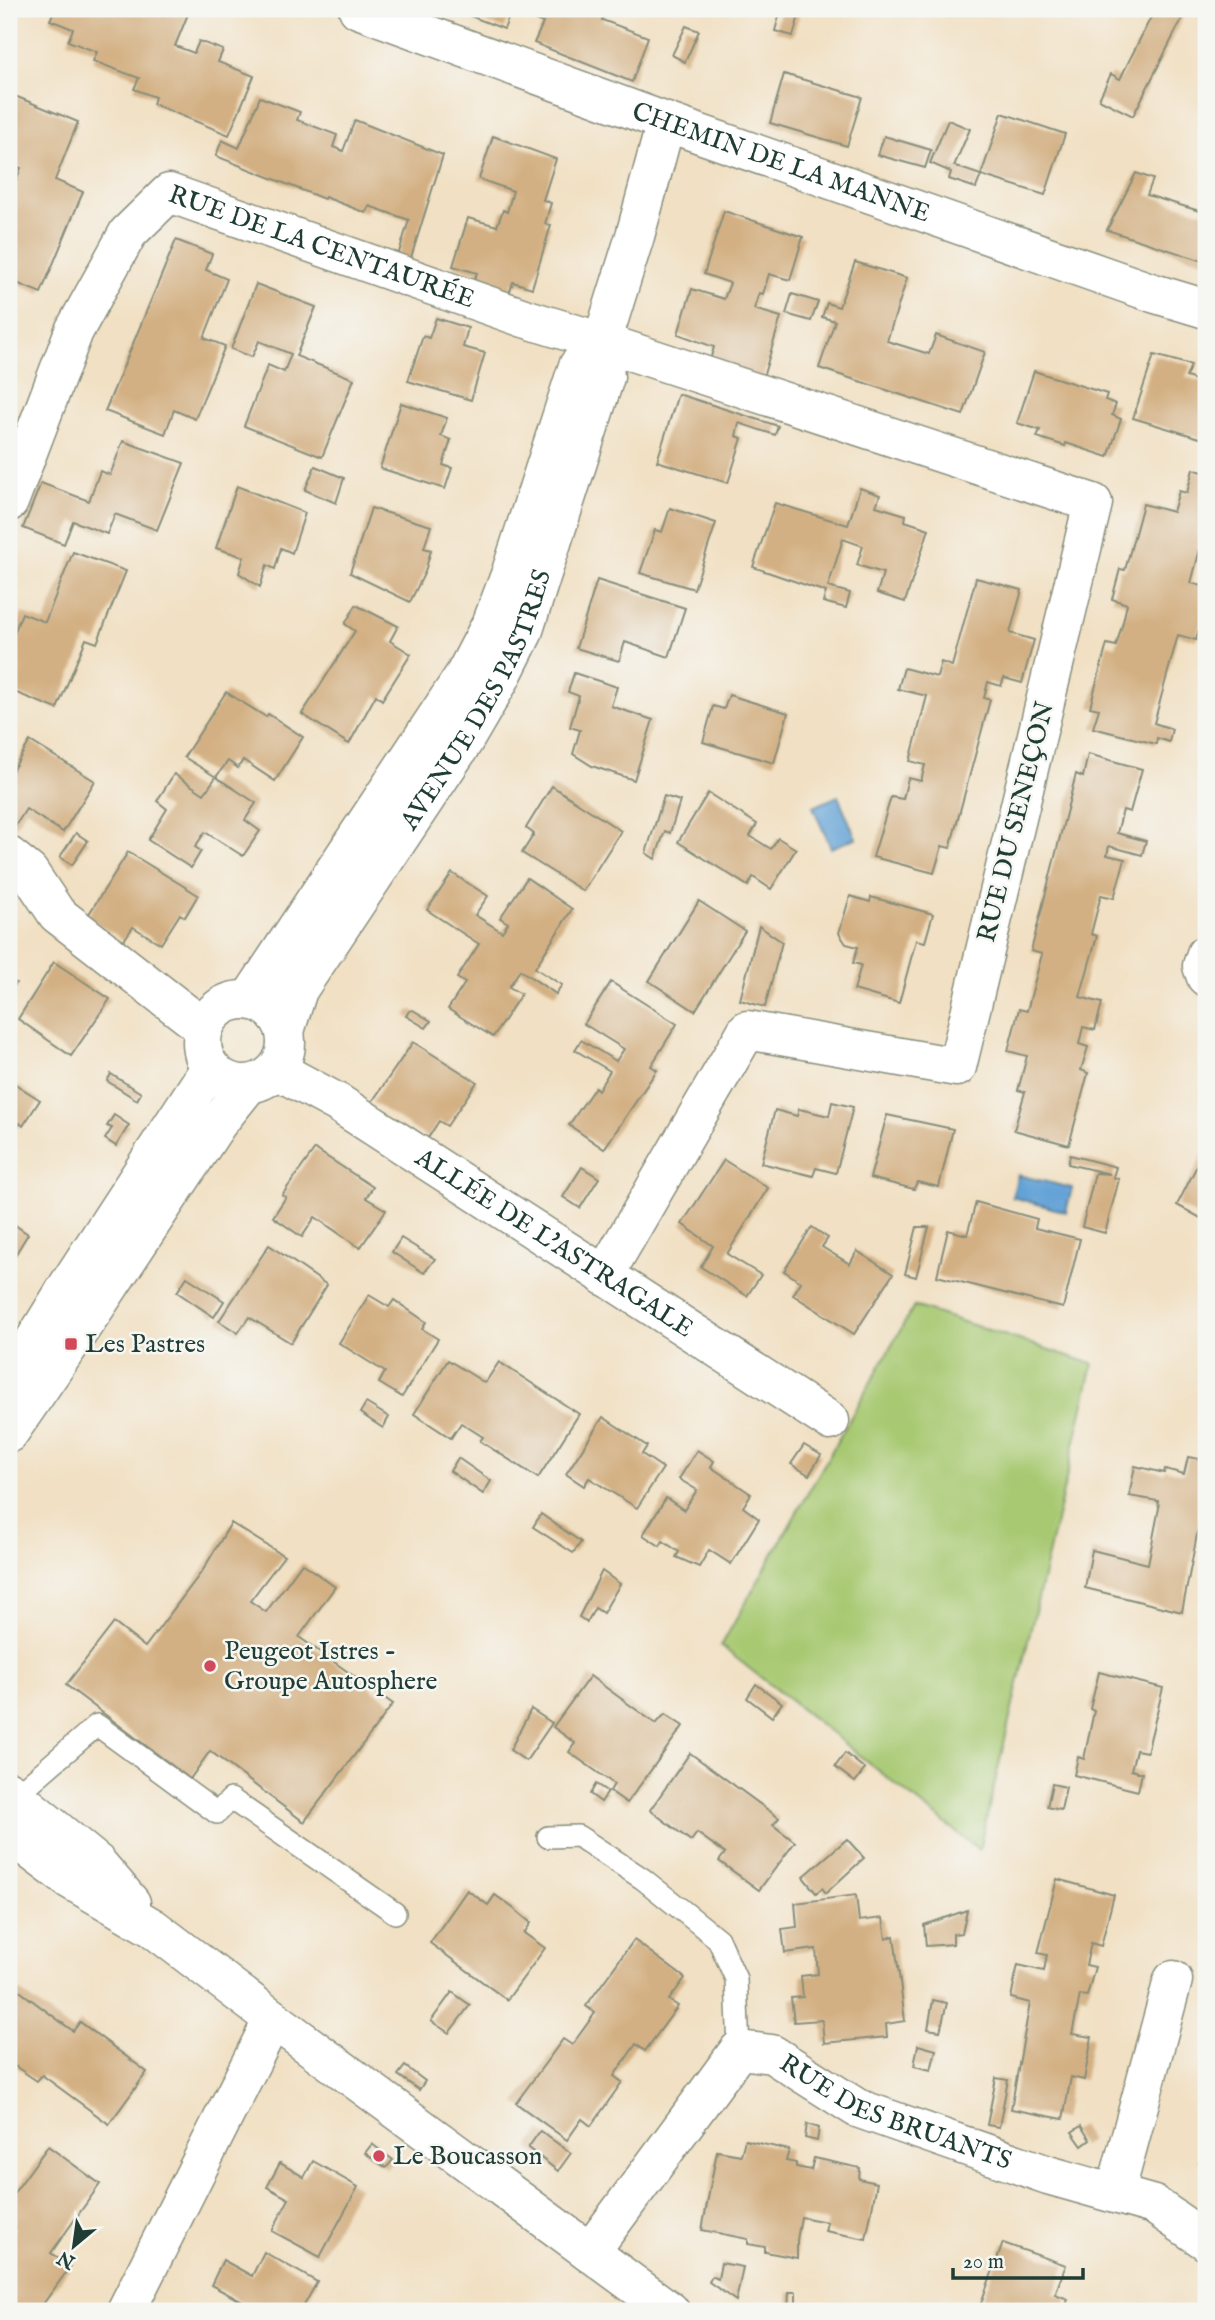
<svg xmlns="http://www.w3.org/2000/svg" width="1215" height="2320" font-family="'IM FELL English',serif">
<rect width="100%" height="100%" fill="#f6f6f2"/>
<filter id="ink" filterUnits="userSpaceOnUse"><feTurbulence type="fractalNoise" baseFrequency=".0143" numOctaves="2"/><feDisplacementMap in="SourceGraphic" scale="14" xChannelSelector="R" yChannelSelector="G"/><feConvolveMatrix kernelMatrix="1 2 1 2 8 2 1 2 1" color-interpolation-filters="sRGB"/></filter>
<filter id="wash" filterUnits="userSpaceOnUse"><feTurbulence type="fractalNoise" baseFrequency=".00686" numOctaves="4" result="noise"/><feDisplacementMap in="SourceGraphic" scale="28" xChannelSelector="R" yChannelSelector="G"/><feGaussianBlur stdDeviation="1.57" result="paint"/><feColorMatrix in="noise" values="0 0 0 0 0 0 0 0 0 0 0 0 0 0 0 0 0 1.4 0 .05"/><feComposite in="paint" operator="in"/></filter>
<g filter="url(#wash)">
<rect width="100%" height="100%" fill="#f1e0c3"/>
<polygon fill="#a8c972" stroke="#648353" stroke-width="2" points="914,1306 1093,1364 979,1850 721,1646"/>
<g fill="#64a2d6" stroke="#427085" stroke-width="2">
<polygon points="838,796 856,838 831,848 813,807"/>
<polygon points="1018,1175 1072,1188 1066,1212 1012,1197"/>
</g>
<g id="blocks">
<g fill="#d3b083">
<polygon points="55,9 143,9 163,16 166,9 190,9 175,46 194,53 199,41 223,50 218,62 254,76 229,135 153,104 155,97 134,89 139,78 93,61 97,52 68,41 73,29 50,20"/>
<polygon points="473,9 512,9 504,29 470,16"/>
<polygon points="534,9 606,9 602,20 648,37 632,82 534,43 543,23 530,18"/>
<polygon points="781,9 801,9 793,36 775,31"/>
<polygon points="1155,9 1187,9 1133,116 1099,99 1111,74 1120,79"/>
<polygon points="686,26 699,31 685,62 672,55"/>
<polygon points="784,74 862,97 847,146 770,123"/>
<polygon points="15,96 78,122 55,180 83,192 41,293 9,280 9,198 21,168 9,163 9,112"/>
<polygon points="260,97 300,112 297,120 337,135 333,147 343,151 355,120 443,155 408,267 396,262 409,220 369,206 366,213 325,197 324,199 216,156 222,140 239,148"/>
<polygon points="1002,113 1065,134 1045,195 981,175"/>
<polygon points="948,120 970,129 954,166 981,175 976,188 949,179 951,172 930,163"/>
<polygon points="493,136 556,159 543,200 551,203 545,224 551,225 532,288 513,282 507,300 471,288 477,273 453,266 468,218 497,226 503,210 507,212 513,191 479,179"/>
<polygon points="884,136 931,150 925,168 878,155"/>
<polygon points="1136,173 1153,179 1147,195 1206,213 1206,262 1107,230"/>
<polygon points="724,211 803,237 790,280 769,274 763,294 759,293 754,309 781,317 762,381 709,363 714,347 678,334 692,289 724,299 730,283 704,274"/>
<polygon points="176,240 212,254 206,270 227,279 204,338 225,346 195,419 174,410 165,434 105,411"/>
<polygon points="855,262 907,278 887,341 929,354 936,335 985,352 963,415 819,368 835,321 822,317 827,303 839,307"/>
<polygon points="256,284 316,307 296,356 354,379 322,457 244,426 268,365 284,372 291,354 259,341 252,357 231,349"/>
<polygon points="792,294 818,302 811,321 786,314"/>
<polygon points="436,318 468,328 463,347 485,353 471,400 408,381 423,336 429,338"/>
<polygon points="1154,355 1191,365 1186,377 1206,383 1206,440 1133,418"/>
<polygon points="1034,371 1107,394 1105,400 1116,404 1112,415 1121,419 1108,457 1066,443 1065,446 1037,437 1040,430 1017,423"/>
<polygon points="678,394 778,426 775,435 739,423 736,436 742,438 728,483 657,461"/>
<polygon points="401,403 447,418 441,436 451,440 443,465 452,468 445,489 380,468"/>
<polygon points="123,441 184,463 157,530 115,514 107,534 73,521 64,544 23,528 41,483 89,501 100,471 110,475"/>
<polygon points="315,466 344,478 336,503 305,490"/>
<polygon points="1193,469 1206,473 1206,522 1203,521 1199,531 1206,533 1206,543 1202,542 1191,583 1206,587 1206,606 1196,640 1178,635 1154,723 1172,729 1169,742 1157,738 1156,744 1093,728 1099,709 1090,707 1107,644 1116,646 1123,622 1127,604 1112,599 1120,569 1125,570 1143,504 1173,512 1179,491 1187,493"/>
<polygon points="237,486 305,513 292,553 281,548 275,569 267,565 260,587 239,573 244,557 216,548"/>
<polygon points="860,488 880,495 876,506 906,515 905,521 929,529 905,602 877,593 883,573 857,565 863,546 843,539 828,587 850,593 846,608 823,602 826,592 753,567 775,503 848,525"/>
<polygon points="371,508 431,526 424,548 431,550 425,572 410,602 350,573"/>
<polygon points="670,508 716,523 694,589 640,573 655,530 662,532"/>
<polygon points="73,552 126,571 97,643 86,639 57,709 9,690 9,646 22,613 45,622"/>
<polygon points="976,578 1022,590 1010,633 1034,640 1022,683 1004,678 1001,686 988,682 984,698 990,700 950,848 942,846 934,873 873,857 891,797 903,799 908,778 921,781 925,765 910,761 927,696 898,689 904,668 937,677 941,662 952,666"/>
<polygon points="597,580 685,608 669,657 625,642 619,661 576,648"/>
<polygon points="356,605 398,626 390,641 411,654 382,700 376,695 349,744 302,714 355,631 345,624"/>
<polygon points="574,673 617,687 611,706 653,720 634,780 592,766 573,754 580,730 570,727 579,696 568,692"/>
<polygon points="226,692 266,717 268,714 303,737 275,781 243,760 238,768 228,761 216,777 184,757"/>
<polygon points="729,695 788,713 774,763 703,742 713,706 724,709"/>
<polygon points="30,741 95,781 63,832 26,809 14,828 9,824 9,776"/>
<polygon points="1088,754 1142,769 1130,812 1123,810 1117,833 1146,841 1142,855 1109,846 1107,855 1125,859 1114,898 1101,895 1091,934 1097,936 1080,997 1102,1003 1095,1030 1083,1027 1079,1044 1088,1047 1081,1070 1088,1073 1069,1145 1014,1130 1025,1092 1018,1090 1027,1056 1008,1051 1019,1009 1027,1011 1042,954 1031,951 1076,774 1083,777"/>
<polygon points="174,774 204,794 216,777 256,803 245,820 260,831 243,856 205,832 195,847 201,851 191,868 148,840 167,809 157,801"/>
<polygon points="552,786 621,831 583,891 522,853 534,834 526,828"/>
<polygon points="708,793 757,824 750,836 771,849 778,838 796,849 771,889 753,877 748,886 678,842"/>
<polygon points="664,796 680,801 670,833 665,831 655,859 646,853"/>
<polygon points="76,833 88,841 72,865 60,857"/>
<polygon points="128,852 198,895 185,917 180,914 161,944 133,927 124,940 87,917"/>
<polygon points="452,873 488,896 475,915 502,932 508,923 500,918 527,878 572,909 535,968 562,985 559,989 556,994 520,970 509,987 521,994 493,1037 448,1009 465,983 457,978 479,944 427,910"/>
<polygon points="850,896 870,902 871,897 933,914 925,942 916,940 899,1003 854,990 861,965 853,963 858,947 846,944 839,933"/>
<polygon points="699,901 745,931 695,1011 649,981"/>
<polygon points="759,926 782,942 765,1007 740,1000"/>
<polygon points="54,962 110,999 71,1056 18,1019"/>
<polygon points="9,979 16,983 11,991 9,990"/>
<polygon points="611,982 677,1024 651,1066 657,1070 604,1149 569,1125 595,1087 598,1090 610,1071 575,1050 581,1040 616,1061 624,1049 584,1024"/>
<polygon points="413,1010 431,1021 426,1028 406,1016 409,1011"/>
<polygon points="413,1042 477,1082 447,1126 439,1121 428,1138 372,1102"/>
<polygon points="111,1074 141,1093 137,1100 107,1081"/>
<polygon points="9,1080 40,1100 23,1126 20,1123 9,1140"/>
<polygon points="832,1102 853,1107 836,1173 816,1168 813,1176 761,1163 775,1110 797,1116 799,1109 829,1116"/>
<polygon points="114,1115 129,1125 116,1146 105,1139 112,1128 107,1126"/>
<polygon points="887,1115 953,1129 939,1187 917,1182 914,1189 870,1178"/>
<polygon points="1206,1148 1206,1221 1177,1205"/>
<polygon points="315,1149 373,1187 366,1198 386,1210 360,1248 315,1217 302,1237 273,1217 286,1197 282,1195"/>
<polygon points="1070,1155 1116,1167 1113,1177 1119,1179 1105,1233 1082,1227 1095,1173 1110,1174 1068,1164"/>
<polygon points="724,1160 768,1188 727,1254 761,1275 747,1296 701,1267 713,1246 682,1224"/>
<polygon points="582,1167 599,1178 580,1208 563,1197"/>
<polygon points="976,1202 1037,1219 1035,1228 1080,1239 1063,1308 937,1276 948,1230 967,1235"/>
<polygon points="9,1221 28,1234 9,1265"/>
<polygon points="812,1227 828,1238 822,1247 850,1264 857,1251 893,1274 854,1334 793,1295 801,1282 784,1271"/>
<polygon points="917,1227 929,1227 916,1277 905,1274"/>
<polygon points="401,1238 435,1259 424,1273 392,1252"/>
<polygon points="269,1245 327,1285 291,1343 249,1317 238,1333 219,1321"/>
<polygon points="187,1277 224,1301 214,1317 177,1292"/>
<polygon points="369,1295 389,1307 394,1300 426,1322 422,1329 438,1339 402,1397 379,1383 385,1372 339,1343"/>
<polygon points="448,1360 485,1383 499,1362 579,1414 538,1478 480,1441 483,1437 461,1423 451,1438 414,1414"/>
<polygon points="366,1403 389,1417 383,1428 360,1413"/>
<polygon points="603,1417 647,1446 642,1454 663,1468 637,1508 589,1478 584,1486 566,1474"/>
<polygon points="804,1445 821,1455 809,1475 791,1464"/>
<polygon points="697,1450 714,1461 711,1467 751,1494 743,1507 759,1519 731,1564 709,1550 699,1567 676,1557 679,1552 663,1541 660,1546 643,1535 666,1498 684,1510 697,1490 679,1479"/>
<polygon points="1188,1457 1206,1460 1206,1515 1201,1514 1182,1612 1085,1588 1092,1550 1148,1564 1159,1508 1158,1501 1129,1496 1135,1466 1164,1473 1165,1469 1184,1474"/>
<polygon points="458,1458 491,1481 483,1494 450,1471"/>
<polygon points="541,1514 581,1542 573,1553 533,1527"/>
<polygon points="231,1523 284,1556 250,1601 266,1612 302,1563 335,1587 299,1637 393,1704 304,1822 210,1751 190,1779 66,1685 114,1623 145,1647 203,1570"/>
<polygon points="602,1571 620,1584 603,1613 595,1608 587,1622 579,1617"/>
<polygon points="1099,1672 1163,1688 1147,1752 1136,1750 1131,1770 1142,1773 1138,1791 1074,1775 1078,1757 1084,1759 1094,1711 1090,1709"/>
<polygon points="590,1676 656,1724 665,1714 683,1726 627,1803 610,1791 614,1784 569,1752 575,1743 553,1727"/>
<polygon points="756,1684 782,1703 772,1717 747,1698"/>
<polygon points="531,1709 552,1723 526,1761 510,1750"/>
<polygon points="690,1753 779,1818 773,1825 795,1842 759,1890 719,1861 725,1853 697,1833 691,1841 650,1810"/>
<polygon points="845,1753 865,1769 855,1782 835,1767"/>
<polygon points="596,1784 608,1792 601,1802 590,1794"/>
<polygon points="1052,1784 1066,1787 1061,1810 1047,1807"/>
<polygon points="847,1839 864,1858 826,1893 822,1888 816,1893 803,1877"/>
<polygon points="1057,1879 1114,1895 1101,1946 1091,1943 1086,1965 1095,1967 1087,1996 1080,1995 1072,2034 1092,2037 1084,2080 1071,2077 1063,2119 1011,2109 1030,2003 1011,1998 1015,1978 1018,1965 1044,1971 1047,1955 1038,1953"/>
<polygon points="467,1890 488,1905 495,1895 513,1908 531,1923 524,1933 545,1948 507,2000 430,1943"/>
<polygon points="856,1895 859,1921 883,1918 886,1939 894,1936 905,2021 886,2024 887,2037 824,2043 822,2020 794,2022 791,1998 803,1997 801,1976 818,1974 816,1949 785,1953 782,1929 797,1927 795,1903"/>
<polygon points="967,1910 962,1933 953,1934 953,1944 926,1946 924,1925"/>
<polygon points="634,1940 685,1978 669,2000 678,2006 645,2051 636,2044 614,2076 622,2082 591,2126 582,2119 567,2140 516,2103 563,2039 572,2045 595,2013 586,2006"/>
<polygon points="9,1983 73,2031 80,2022 147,2072 109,2124 42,2075 37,2081 9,2062"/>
<polygon points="452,1992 470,2005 449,2033 431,2021"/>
<polygon points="933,2000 947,2003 940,2031 928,2029"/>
<polygon points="918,2045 936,2050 931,2070 914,2066"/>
<polygon points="405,2066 425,2081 419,2090 398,2075"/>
<polygon points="996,2078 1008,2080 999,2127 987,2125"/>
<polygon points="807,2124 819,2128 817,2141 805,2138"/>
<polygon points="1081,2126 1090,2140 1082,2146 1072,2132"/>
<polygon points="540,2131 571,2153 558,2171 528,2148"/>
<polygon points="745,2140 789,2150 786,2161 796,2163 796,2167 811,2170 814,2158 860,2168 859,2179 877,2183 866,2239 825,2231 827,2222 801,2217 797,2240 797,2258 765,2252 765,2247 748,2244 748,2239 702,2230 717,2151 741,2155"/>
<polygon points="1205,2140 1206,2140 1206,2165 1199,2163"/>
<polygon points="372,2144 393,2160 386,2168 365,2153"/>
<polygon points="48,2146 100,2184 51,2253 70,2267 38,2311 9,2311 9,2237 15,2228 9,2223 9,2200"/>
<polygon points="313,2161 358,2187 320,2257 272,2231 289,2199 267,2187 280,2163 304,2177"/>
<polygon points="1003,2243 1066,2265 1055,2294 1068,2299 1064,2311 978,2311"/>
<polygon points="264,2252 317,2282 301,2311 259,2311 211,2285 223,2260 252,2276"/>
<polygon points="721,2263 743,2267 736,2301 709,2282 712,2276 718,2279"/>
<polygon points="789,2292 796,2292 796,2311 788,2311"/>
<polygon points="207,2305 219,2311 203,2311"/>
</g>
</g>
</g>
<g filter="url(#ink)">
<use href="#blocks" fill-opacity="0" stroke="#888e7c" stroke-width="2"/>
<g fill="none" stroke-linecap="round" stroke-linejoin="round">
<defs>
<g id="lane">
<polyline points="15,1796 97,1725 217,1813 231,1799 395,1913"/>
<polyline points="548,1837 578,1836 643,1879 718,1939 736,1979 739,2050"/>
</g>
<g id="street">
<path id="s1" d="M358 9 666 122 1153 293 1206 309"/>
<path id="s2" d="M9 502 74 331 128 233 169 193 524 318 602 342 1093 503 957 1067 747 1030 604 1276"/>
<polyline points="9,856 29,872 57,914 204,1028"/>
<polyline points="1206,954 1202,966 1206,977"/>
<circle cx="244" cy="1042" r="42"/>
<polyline points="249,1000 465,674 492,622 510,575 578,366 602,342"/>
<path id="s3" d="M285 1031 298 990 464 741 498 683 523 633 605 377 602 342 635 236 666 122"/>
<path id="s4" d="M277 1070 338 1103 830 1421"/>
<polyline points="9,1382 69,1284 210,1068"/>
<polyline points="9,1433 97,1305 217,1124 249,1084"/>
<polyline points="1115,2194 1173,1980"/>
<path id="s5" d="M590 2252 739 2050 772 2054 857 2108 1048 2175 1154 2205 1206 2241"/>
<polyline points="126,2311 273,2019"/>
</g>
<g id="secondary">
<polyline points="9,1791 97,1863 131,1903"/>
<polyline points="9,1834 69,1879 153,1928 273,2019 670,2311"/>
</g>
</defs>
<use href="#lane" stroke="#888e7c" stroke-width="24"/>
<use href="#street" stroke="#888e7c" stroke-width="41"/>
<use href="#secondary" stroke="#888e7c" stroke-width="41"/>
<use href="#lane" stroke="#fff" stroke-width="21"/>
<use href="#street" stroke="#fff" stroke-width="38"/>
<use href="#secondary" stroke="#fff" stroke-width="38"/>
</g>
</g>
<g fill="#d1495b" stroke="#f6f6f2" stroke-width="2.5">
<rect x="64" y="1337" width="14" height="14" rx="3.5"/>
<circle cx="210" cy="1666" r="7"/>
<circle cx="379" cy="2156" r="7"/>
</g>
<g text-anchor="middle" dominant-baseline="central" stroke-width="5" stroke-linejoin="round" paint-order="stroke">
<g font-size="26" fill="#1f3d34" stroke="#f6f6f2">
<text stroke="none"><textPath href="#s1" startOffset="450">CHEMIN DE LA MANNE</textPath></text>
<text stroke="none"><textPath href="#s2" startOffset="514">RUE DE LA CENTAURÉE</textPath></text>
<text stroke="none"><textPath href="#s3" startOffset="385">AVENUE DES PASTRES</textPath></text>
<text transform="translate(1016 822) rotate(-76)">RUE DU SENEÇON</text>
<text stroke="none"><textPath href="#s4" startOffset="327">ALLÉE DE L'ASTRAGALE</textPath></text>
<text stroke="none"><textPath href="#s5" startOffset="422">RUE DES BRUANTS</textPath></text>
</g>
<g font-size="26" fill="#1f3d34" stroke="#f6f6f2" text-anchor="start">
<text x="85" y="1344">Les Pastres</text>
<text x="224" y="1651">Peugeot Istres -<tspan x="224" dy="30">Groupe Autosphere</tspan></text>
<text x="393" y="2156">Le Boucasson</text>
</g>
</g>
<rect width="1215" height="2320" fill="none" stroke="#f6f6f2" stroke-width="35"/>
<g transform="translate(74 2246) rotate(209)" stroke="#f6f6f2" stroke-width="5" paint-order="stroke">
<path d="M0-5L12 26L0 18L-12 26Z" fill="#1f3d34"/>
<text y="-10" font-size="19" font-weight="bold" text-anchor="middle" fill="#1f3d34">N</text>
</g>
<path d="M953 2268v10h130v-10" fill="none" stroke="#1f3d34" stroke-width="3.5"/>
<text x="963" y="2268" font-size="21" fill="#1f3d34" stroke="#f6f6f2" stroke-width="5" paint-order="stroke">20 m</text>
</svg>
